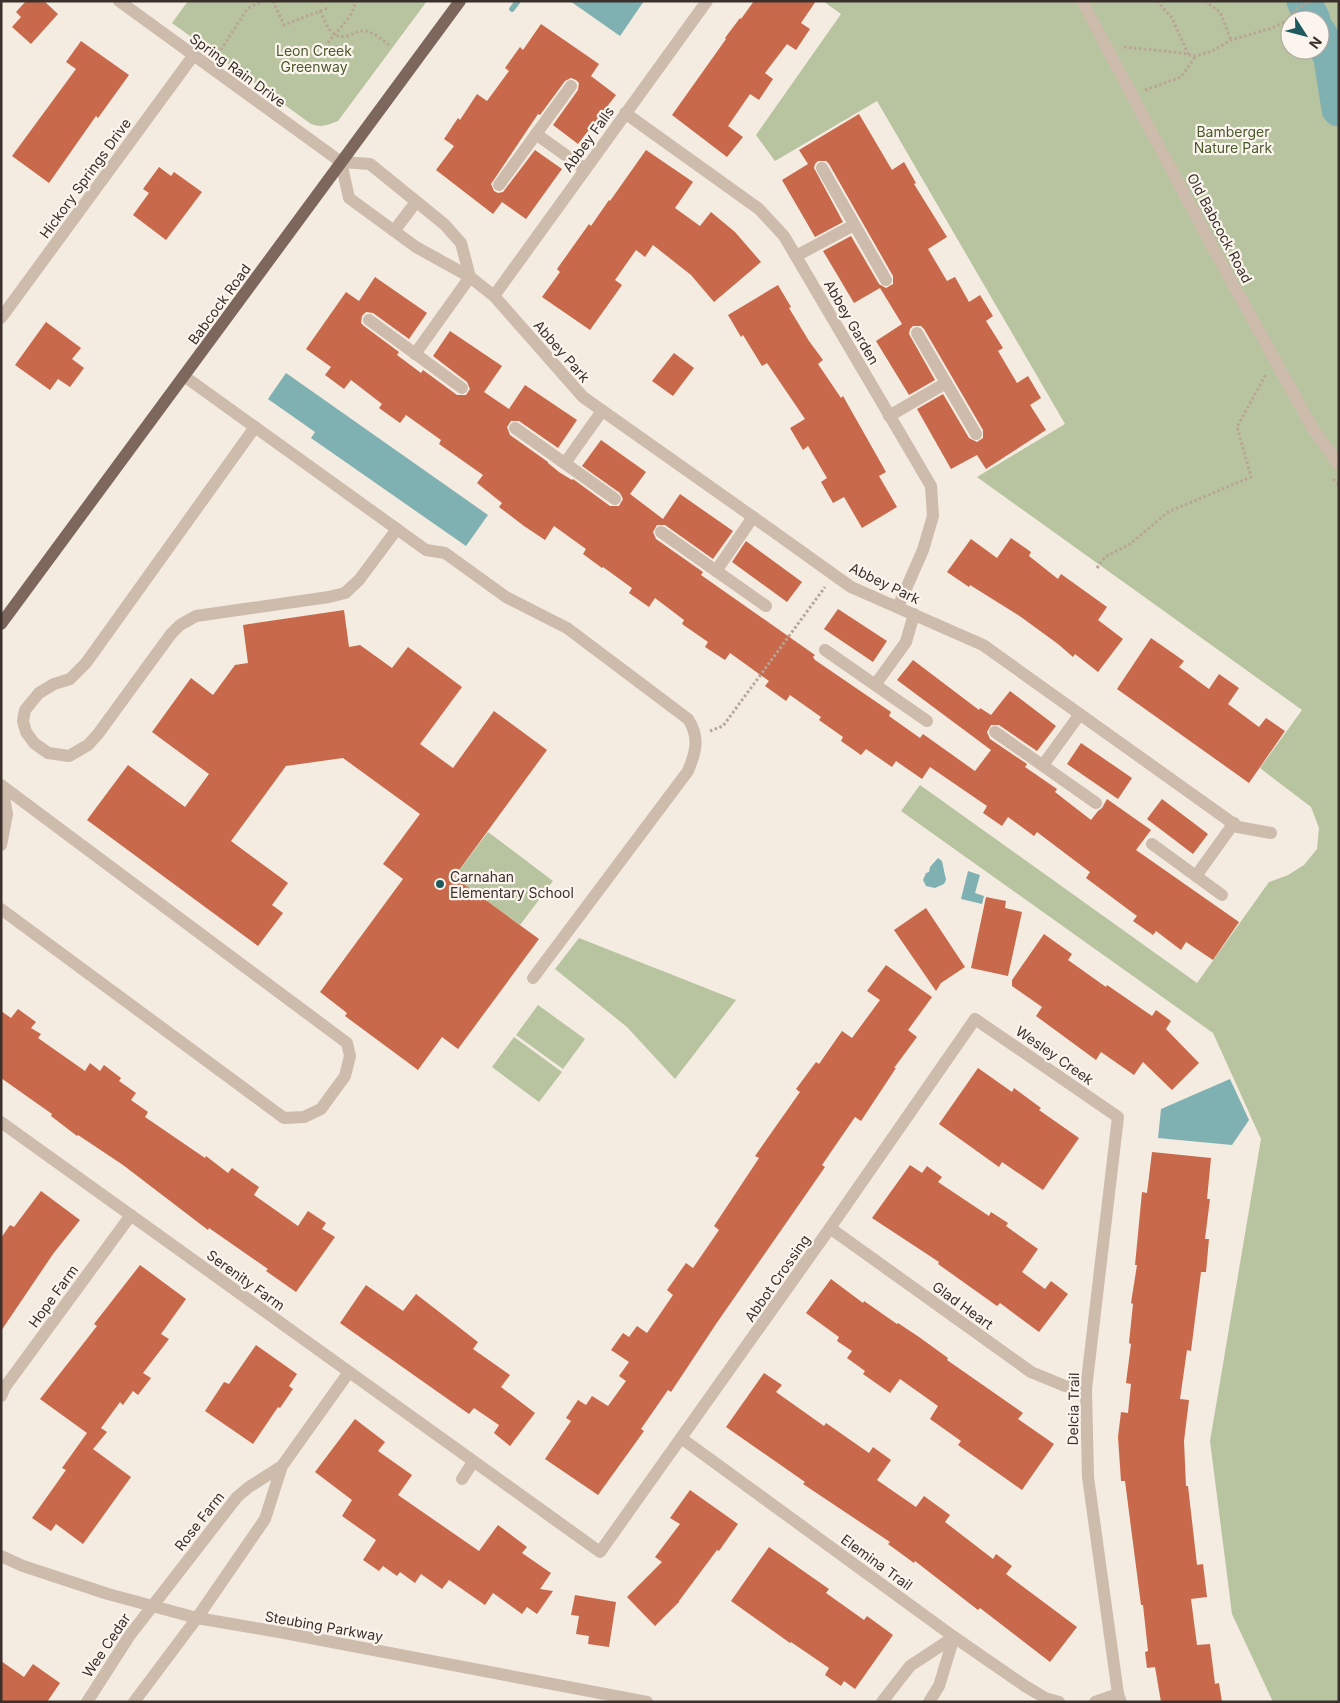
<svg xmlns="http://www.w3.org/2000/svg" width="1340" height="1703" font-family="Inter,sans-serif">
<rect width="100%" height="100%" fill="#f4ebe1"/>
<g fill="#b8c4a0" fill-rule="evenodd">
<path d="M188 1H427L338 121C327 125 322 128 311 124L172 23Z"/>
<path d="M823 1H1339V1702H1273L1232 1614 1210 1441 1261 1139 1213 1033 901 811 920 785 1197 983 1269 882 1288 875 1304 865 1317 849 1319 828 1311 807 1260 768 1302 710 977 477 1065 424 877 101 775 161 756 135 841 14ZM1290 20H1320V50H1290Z"/>
<polygon points="488,832 553,881 520,925 454,877"/>
<polygon points="579,938 736,1000 675,1079 627,1027 555,969"/>
<polygon points="538,1005 585,1039 563,1069 516,1035"/>
<polygon points="514,1037 562,1072 539,1102 492,1067"/>
</g>
<g fill="#7fb0b2">
<polygon points="570,1 644,1 620,36"/>
<polygon points="286,373 488,515 466,546 311,438 315,432 268,399"/>
<polygon points="938,858 942,861 946,880 944,884 935,888 926,886 923,880 926,873 929,872 930,867"/>
<polygon points="968,871 980,875 975,893 984,896 982,904 961,899"/>
<polygon points="1230,1079 1249,1120 1232,1145 1158,1138 1161,1109"/>
</g>
<g fill="none" stroke-linecap="round" stroke-linejoin="round">
<polyline stroke="#7fb0b2" stroke-width="5.5" points="512,9 518,1"/>
<g stroke="#7fb0b2" stroke-width="35">
<polyline points="1304,1 1313,20"/>
<polyline points="1320,34 1331,58 1339,109"/>
</g>
</g>
<g fill="#c8694b">
<polygon points="26,1 44,1 58,14 31,44 12,27 21,17 16,12"/>
<polygon points="754,1 816,1 801,23 810,29 796,50 787,44 765,73 773,79 759,100 750,94 728,126 743,137 727,157 672,115 726,39 725,38 740,18 741,19"/>
<polygon points="541,24 599,64 591,76 616,95 578,144 553,125 578,90 579,83 576,80 571,78 565,81 540,115 538,114 491,184 494,191 498,193 503,192 535,150 562,169 526,219 502,202 493,214 436,170 454,146 444,139 458,118 460,120 477,94 487,101 509,71 505,68 520,47 523,50"/>
<polygon points="81,41 129,75 98,118 96,116 49,183 12,156 76,69 66,62"/>
<polygon points="859,114 892,170 904,162 916,183 914,184 947,237 928,249 947,281 955,277 969,302 980,295 993,316 986,321 1003,348 998,351 1017,383 1028,376 1041,398 1030,405 1046,430 986,469 977,455 951,469 917,409 943,394 969,438 977,442 983,438 983,430 924,329 921,326 913,326 910,329 909,334 935,380 909,395 876,341 902,324 880,288 854,303 823,251 851,236 879,284 886,288 893,284 893,276 829,164 826,161 818,161 815,164 814,168 843,222 815,237 782,180 808,164 799,150"/>
<polygon points="646,150 693,182 675,208 700,226 711,212 735,232 761,262 714,302 691,275 653,245 645,257 636,250 615,280 622,285 590,330 542,297 560,272 557,269 589,224 591,226 609,200 610,201"/>
<polygon points="159,167 171,176 174,172 202,192 166,240 133,215 149,193 143,189"/>
<polygon points="375,277 427,313 409,339 373,313 366,312 362,316 361,323 364,326 399,352 397,355 421,373 423,370 457,395 466,395 470,389 467,382 433,356 450,331 502,366 484,392 509,409 525,385 577,420 558,448 519,421 511,421 507,427 510,435 548,462 548,463 559,472 572,480 573,479 610,506 619,506 623,499 620,493 582,466 601,440 646,472 630,494 663,519 680,494 733,531 713,559 665,525 657,525 653,532 656,539 703,572 701,575 815,655 813,657 815,660 891,712 889,716 920,738 923,734 975,771 991,750 897,680 913,660 979,710 980,708 991,715 1010,691 1056,726 1037,751 999,725 991,725 987,732 990,739 1027,764 1025,767 1057,789 1055,792 1091,820 1098,811 1102,808 1107,799 1151,830 1136,850 1239,922 1213,960 1186,942 1181,950 1156,931 1153,935 1133,921 1137,916 1086,878 1090,872 1066,854 1037,832 1034,836 1008,817 1002,826 983,813 987,806 930,767 922,779 896,761 892,767 866,749 861,755 841,741 843,737 819,720 821,717 790,695 786,701 765,686 769,681 730,653 725,660 705,647 708,642 682,624 684,620 655,598 649,607 629,593 632,588 603,567 602,568 583,554 586,549 554,526 545,540 524,526 499,507 502,503 477,483 483,475 439,444 441,440 406,415 400,423 379,408 382,404 351,380 344,389 325,375 331,367 306,349 346,292 359,301"/>
<polygon points="778,285 791,307 789,308 809,341 823,360 818,364 841,398 843,396 886,472 879,476 897,507 862,528 844,497 833,503 821,482 827,478 808,446 803,450 790,428 805,419 767,363 762,366 743,335 741,337 728,315"/>
<polygon points="46,322 81,348 72,359 84,368 70,387 58,379 50,390 15,365"/>
<polygon points="674,353 694,368 673,396 652,381"/>
<polygon points="1011,538 1031,552 1029,556 1058,579 1061,574 1107,607 1098,620 1123,639 1098,672 1075,654 1073,657 1058,644 1021,617 970,585 969,587 947,572 971,539 997,558"/>
<polygon points="746,541 802,582 787,602 732,562"/>
<polygon points="838,609 887,641 873,662 824,629"/>
<polygon points="344,610 349,647 360,645 392,668 408,647 462,687 420,744 453,768 494,711 547,750 454,877 539,939 458,1049 442,1037 418,1070 345,1016 347,1013 320,992 403,879 383,864 420,814 343,758 286,766 231,841 288,883 272,905 283,913 258,946 87,820 128,765 185,807 209,774 152,732 191,678 213,695 235,665 248,663 243,625"/>
<polygon points="1151,638 1184,661 1179,667 1209,689 1219,674 1239,688 1228,704 1259,727 1266,718 1285,731 1249,783 1117,689"/>
<polygon points="1081,743 1132,778 1118,799 1067,764"/>
<polygon points="1162,799 1208,834 1193,854 1147,819"/>
<polygon points="986,897 1006,901 1005,908 1022,912 1008,976 971,968"/>
<polygon points="926,908 965,967 941,983 936,991 894,930"/>
<polygon points="1044,934 1072,954 1068,960 1106,987 1107,985 1152,1016 1156,1010 1171,1021 1166,1029 1199,1063 1172,1090 1143,1062 1134,1075 1101,1052 1096,1060 1036,1016 1042,1007 1012,986 1012,980"/>
<polygon points="886,965 932,997 908,1030 917,1037 894,1068 896,1068 861,1121 855,1117 822,1165 825,1167 716,1324 671,1392 668,1390 641,1429 644,1431 598,1495 545,1459 571,1421 566,1418 578,1400 586,1405 592,1396 608,1406 626,1381 619,1376 629,1362 611,1350 623,1333 629,1337 637,1326 647,1333 673,1295 667,1290 686,1263 693,1268 719,1230 714,1226 759,1158 755,1156 800,1092 796,1089 816,1062 819,1064 842,1031 852,1038 880,1000 867,991"/>
<polygon points="18,1009 36,1022 31,1028 41,1034 38,1038 85,1071 90,1063 100,1071 104,1065 121,1078 119,1081 136,1093 131,1100 148,1112 145,1117 205,1158 206,1156 228,1173 232,1168 259,1187 254,1195 298,1226 308,1211 326,1223 322,1229 335,1237 296,1292 266,1271 268,1269 209,1228 208,1230 123,1165 78,1135 77,1136 51,1116 52,1114 1,1078 1,1011 11,1018"/>
<polygon points="978,1068 1012,1092 1014,1088 1041,1108 1039,1110 1079,1138 1043,1190 1002,1162 999,1167 939,1124"/>
<polygon points="1152,1152 1211,1158 1207,1199 1210,1199 1205,1239 1209,1239 1206,1272 1201,1272 1191,1351 1187,1350 1180,1399 1189,1400 1184,1441 1186,1486 1188,1486 1197,1565 1203,1564 1207,1597 1191,1599 1197,1645 1210,1644 1215,1684 1219,1683 1222,1702 1161,1702 1155,1667 1147,1668 1145,1652 1148,1651 1143,1605 1141,1605 1125,1481 1121,1481 1118,1437 1121,1412 1128,1413 1131,1384 1126,1383 1131,1344 1129,1343 1133,1304 1131,1303 1137,1265 1135,1265 1142,1192 1147,1193"/>
<polygon points="910,1165 922,1173 927,1166 942,1177 938,1182 989,1216 991,1212 1008,1223 1006,1226 1038,1249 1022,1272 1045,1289 1051,1281 1068,1294 1039,1332 1000,1303 997,1306 938,1264 939,1262 872,1218"/>
<polygon points="41,1191 80,1220 53,1254 1,1331 1,1238 10,1225 14,1227"/>
<polygon points="140,1265 186,1299 161,1334 169,1339 143,1373 151,1378 138,1395 133,1391 123,1405 120,1402 101,1428 107,1432 93,1449 131,1477 83,1544 56,1524 51,1531 32,1518 66,1470 62,1468 87,1433 40,1399 97,1326 94,1324"/>
<polygon points="831,1279 863,1303 864,1301 897,1324 898,1323 919,1337 948,1358 947,1360 1023,1413 1018,1419 1054,1444 1022,1490 958,1445 961,1441 930,1419 938,1406 900,1379 890,1393 863,1374 865,1371 847,1358 852,1351 837,1341 839,1337 806,1313"/>
<polygon points="366,1285 403,1311 416,1294 478,1342 473,1349 510,1375 501,1387 535,1413 510,1446 494,1433 499,1425 474,1408 469,1414 340,1323"/>
<polygon points="256,1345 297,1374 289,1386 293,1389 280,1408 278,1407 253,1444 205,1411 224,1382 229,1384"/>
<polygon points="764,1373 782,1385 776,1392 824,1426 826,1423 869,1453 873,1447 891,1460 877,1480 916,1507 924,1496 950,1515 945,1522 993,1559 996,1554 1012,1566 1006,1574 1077,1627 1050,1662 980,1608 978,1610 915,1561 914,1563 888,1544 890,1542 803,1484 805,1482 726,1427"/>
<polygon points="355,1419 385,1442 378,1451 412,1475 398,1495 479,1551 498,1525 527,1547 522,1553 551,1573 540,1589 553,1591 537,1614 527,1607 522,1614 493,1593 485,1605 449,1580 442,1589 421,1574 415,1583 400,1572 397,1576 383,1566 379,1571 363,1560 376,1540 342,1516 352,1500 315,1472"/>
<polygon points="690,1490 738,1524 719,1551 717,1550 679,1601 679,1602 655,1626 627,1597 662,1562 655,1557 680,1524 670,1518"/>
<polygon points="769,1547 829,1589 826,1593 864,1620 867,1616 893,1635 855,1689 844,1681 841,1686 825,1675 829,1668 791,1642 790,1643 731,1601"/>
<polygon points="575,1595 616,1602 609,1647 588,1644 589,1636 576,1634 579,1616 571,1615"/>
<polygon points="1,1661 24,1677 33,1664 60,1683 47,1702 1,1702"/>
</g>
<g fill="none" stroke-linecap="round" stroke-linejoin="round">
<g stroke="#b9a596" stroke-width="3" stroke-dasharray="2.5 2.5" stroke-linecap="butt">
<path d="M273 1 284 25 320 11C326 24 332 42 350 35 355 33 359 30 365 31 374 32 382 40 389 45"/>
<polyline points="1157,1 1172,18 1188,54"/>
<polyline points="1205,1 1220,12 1231,40"/>
<polyline points="320,11 327,8"/>
<path d="M328 43C336 30 355 17 355 1"/>
<polyline points="1124,47 1175,52 1196,56 1212,51 1231,40 1272,28 1288,20 1297,9 1306,3 1313,1"/>
<polyline points="218,54 246,11 250,7 263,1"/>
<polyline points="1145,90 1181,77 1196,56"/>
<polyline points="1333,479 1339,485"/>
<polyline points="1097,568 1105,557 1130,544 1168,512 1251,477 1237,427 1266,374"/>
<polyline points="710,731 723,726 825,587"/>
</g>
<g stroke="#cdbbac" stroke-width="12">
<polyline points="119,1 341,162"/>
<polyline points="1082,1 1213,248 1312,427 1339,465"/>
<polyline points="625,113 759,209 784,236 931,486 933,516 923,550 898,607"/>
<polyline points="536,134 585,169"/>
<polyline points="341,162 349,198 416,247 470,277 494,296 583,397 753,517 851,587 983,645 1238,827 1271,833"/>
<polyline points="341,162 370,164 444,224 461,243 470,277"/>
<polyline points="822,168 886,280"/>
<polyline points="499,185 571,86"/>
<polyline points="394,231 416,202"/>
<polyline points="796,256 854,225"/>
<polyline points="494,296 707,1"/>
<polyline points="1,318 193,56"/>
<polyline points="369,320 462,388"/>
<polyline points="917,333 976,434"/>
<polyline points="415,354 470,277"/>
<path d="M184 376 426 550 445 553 506 597 567 628 688 719C700 737 696 752 688 771L533 978"/>
<polyline points="889,416 946,383"/>
<polyline points="255,427 86,663 70,679 54,684 39,693 25,710 23,721 26,732 34,743 48,753 69,756 88,745 98,734 171,634 180,625 196,616 329,597 345,593 359,580 397,529"/>
<polyline points="515,428 615,499"/>
<polyline points="565,463 602,411"/>
<polyline points="661,532 766,606"/>
<polyline points="716,571 753,517"/>
<polyline points="825,650 927,721"/>
<polyline points="875,685 906,642 914,614"/>
<polyline points="995,732 1096,803"/>
<polyline points="1043,765 1080,714"/>
<polyline points="1,785 347,1043 350,1056 345,1076 321,1109 304,1117 284,1118 1,909"/>
<polyline points="1152,844 1222,895"/>
<polyline points="1,845 7,814 2,786"/>
<polyline points="1196,876 1234,823"/>
<polyline points="1,1122 600,1552 830,1228 975,1019 1118,1117 1086,1389 1088,1477 1118,1694 1121,1702"/>
<polyline points="830,1228 1031,1372 1065,1386 1086,1389"/>
<polyline points="1,1396 5,1387 131,1215"/>
<polyline points="681,1438 954,1637 1025,1686 1045,1698 1059,1702"/>
<polyline points="462,1479 473,1462"/>
<polyline points="1,1556 23,1566 108,1594 197,1618 279,1632 647,1702"/>
<polyline points="87,1702 130,1635 237,1497 249,1487 282,1466"/>
<polyline points="134,1702 197,1618 265,1519 282,1466 349,1372"/>
<polyline points="882,1702 910,1666 954,1637"/>
<polyline points="929,1702 939,1686 954,1637"/>
<polyline points="1095,1702 1118,1694"/>
</g>
<polyline stroke="#7d675c" stroke-width="12" points="1,624 460,1"/>
</g>
<circle fill="#1f5a5e" stroke="#fbf5ee" stroke-width="2" cx="440" cy="884" r="5"/>
<g text-anchor="middle" dominant-baseline="central" stroke-width="4.5" stroke-linejoin="round" paint-order="stroke">
<g font-size="14" fill="#4a5a2e" stroke="#fbf5ee">
<text x="314" y="50">Leon Creek<tspan x="314" dy="16">Greenway</tspan></text>
<text x="1233" y="131">Bamberger<tspan x="1233" dy="16">Nature Park</tspan></text>
</g>
<g font-size="14" fill="#3b302b" stroke="#fbf5ee">
<text transform="translate(238 70) rotate(36)">Spring Rain Drive</text>
<text transform="translate(588 139) rotate(-54)">Abbey Falls</text>
<text transform="translate(85 178) rotate(-54)">Hickory Springs Drive</text>
<text transform="translate(1220 228) rotate(62)">Old Babcock Road</text>
<text transform="translate(219 304) rotate(-54)">Babcock Road</text>
<text transform="translate(852 322) rotate(60)">Abbey Garden</text>
<text transform="translate(562 351) rotate(49)">Abbey Park</text>
<text transform="translate(885 583) rotate(26)">Abbey Park</text>
<text transform="translate(1055 1055) rotate(35)">Wesley Creek</text>
<text transform="translate(777 1278) rotate(-55)">Abbot Crossing</text>
<text transform="translate(246 1280) rotate(36)">Serenity Farm</text>
<text transform="translate(53 1296) rotate(-54)">Hope Farm</text>
<text transform="translate(963 1305) rotate(36)">Glad Heart</text>
<text transform="translate(1073 1409) rotate(-89)">Delcia Trail</text>
<text transform="translate(199 1521) rotate(-52)">Rose Farm</text>
<text transform="translate(877 1562) rotate(36)">Elemina Trail</text>
<text transform="translate(324 1626) rotate(10)">Steubing Parkway</text>
<text transform="translate(106 1645) rotate(-56)">Wee Cedar</text>
</g>
<g font-size="14" fill="#3b302b" stroke="#fbf5ee" text-anchor="start">
<text x="450" y="876">Carnahan<tspan x="450" dy="16">Elementary School</tspan></text>
</g>
</g>
<rect width="1340" height="1703" fill="none" stroke="#3b302b" stroke-width="5"/>
<g transform="translate(1305 35) rotate(126)"><circle r="24" fill="#fbf5ee" stroke="#aea6a0"/>
<path d="M0-4L9 19L0 12L-9 19Z" fill="#1f5a5e"/>
<text y="-8" font-size="14" font-weight="bold" text-anchor="middle" fill="#3b302b">N</text>
</g>
</svg>
